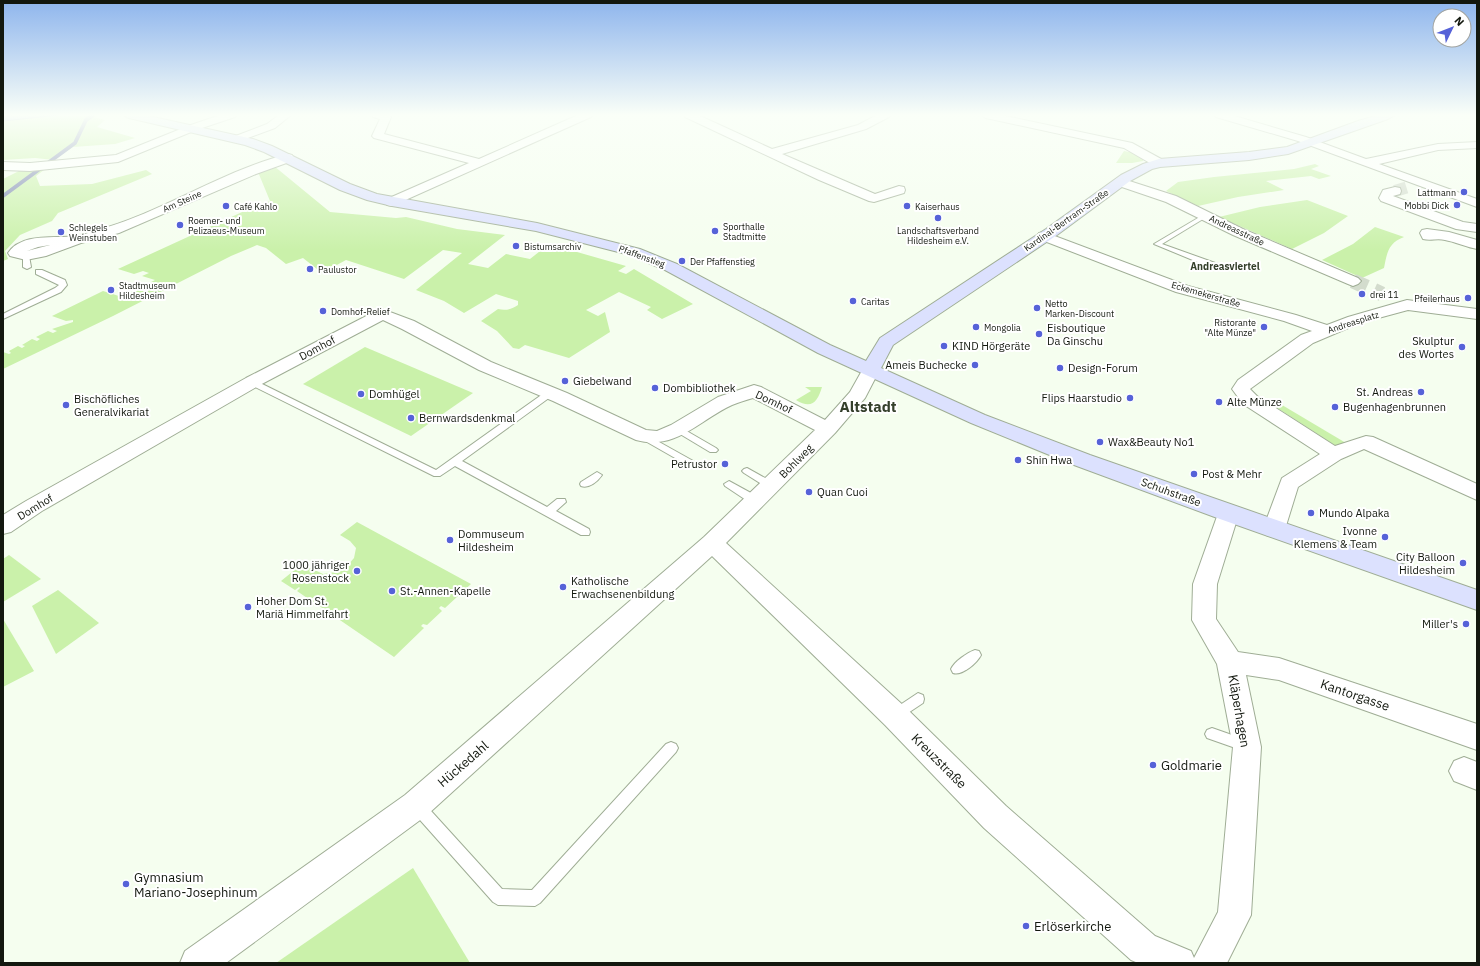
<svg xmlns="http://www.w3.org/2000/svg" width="1480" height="966" font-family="'IBM Plex Sans',sans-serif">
<rect width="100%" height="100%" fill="#f5feef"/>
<g fill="#caf1aa">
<path d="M3 115H37L32 118C57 116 81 112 105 120L97 127 135 138 115 144 73 147 54 160 35 158 3 160Z"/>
<polygon points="1130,150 1144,158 1143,161 1132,163 1116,163 1124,151 1129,152"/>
<polygon points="1315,164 1319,166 1311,169 1331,176 1319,179 1311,176 1266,181 1284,190 1238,197 1198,206 1166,191 1178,182 1214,177 1294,169"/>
<polygon points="49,166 36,176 40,186 92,184 146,170 152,174 63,211 58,213 52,221 20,235 5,251 8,259 3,261 3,179 23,169"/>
<path d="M274 166 330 212 396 218 406 217 457 229 505 235 468 264 488 268 506 254 530 259 549 244 626 266 618 271 626 274 634 269 693 304 662 319 647 310 651 307 619 292 586 310 598 316 605 312 610 332 569 358 525 345 519 349 513 348 497 331 481 321 498 309C506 311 512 309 518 305V301L496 294 464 313 444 301 416 290 462 253 443 250 404 279 346 260 322 273 303 258 286 264 266 248 257 245 231 256 113 316 3 369V352L9 354 11 353 9 351 18 346 22 348 25 346 22 345 32 339 37 341 40 339 36 337 48 331 53 333 57 331 52 329 73 322V320L66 321 52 316 103 291 122 297 155 280 142 276 149 273 143 271 134 274 118 269 253 207 270 201 258 172Z"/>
<polygon points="1307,200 1348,216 1324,233 1292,249 1219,217 1260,207"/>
<path d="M1375 227 1404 237C1388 243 1387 253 1384 268L1362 278 1322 260 1353 244Z"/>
<polygon points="365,347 473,393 411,436 303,384"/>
<path d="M805 387H822C818 401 812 410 796 400L811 391Z"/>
<polygon points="1265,400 1277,402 1351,446 1342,450"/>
<polygon points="357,522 471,584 445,608 441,606 439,608 442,611 427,625 423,624 421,626 424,628 394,657 312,601 316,598 314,597 310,600 297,591 300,588 299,587 295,590 281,581 302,564 323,574 336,572 347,566 354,558 356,548 350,541 340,535"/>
<polygon points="9,555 41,579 3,602 3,559"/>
<polygon points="58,590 99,623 56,654 32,606"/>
<polygon points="3,619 34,671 3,687"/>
<polygon points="413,868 470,963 276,963"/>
</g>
<polygon fill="#a8b6f4" stroke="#7b87af" points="14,115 59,115 3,121 3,116"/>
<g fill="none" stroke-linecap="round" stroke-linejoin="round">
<polyline stroke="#7b87af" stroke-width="4" points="3,196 75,143 86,120 93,115"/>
<polyline stroke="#d3dccd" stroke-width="12" stroke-dasharray="12 6" stroke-linecap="butt" points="1395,191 1411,186"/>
<polyline stroke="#d3dccd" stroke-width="15" stroke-dasharray="15 8" stroke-linecap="butt" points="1353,281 1382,294"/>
<defs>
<g id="lane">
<polygon points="1203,215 1208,216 1162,244 1218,264 1218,268 1212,268 1154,244"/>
<polygon points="26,254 29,256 31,267 27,269 23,267 23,256"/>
<polygon points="36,270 42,270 65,280 67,285 61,292 3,319 3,314 55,288 59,285 36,274"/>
<polygon points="252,379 436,470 547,391 553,391 554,393 553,395 462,461 547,507 557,499 565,499 566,502 556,511 589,529 590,532 589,535 581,535 455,466 440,476 434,476 249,384 248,382 249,380"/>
<polygon points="678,426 716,448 718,450 716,452 710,452 675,431 673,429"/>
<polygon points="643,433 695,462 697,464 695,466 689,466 640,438 638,436 640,434"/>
<polygon points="747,468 776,484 777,486 776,488 768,488 744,473 742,471 744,469"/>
<path d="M597 472 602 475C598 481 589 489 581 486L580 484 581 482Z"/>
<polygon points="729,481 760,498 761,501 760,504 752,504 725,486 724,484"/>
<path d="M975 650 979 651 981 655C977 663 962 676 953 673L951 669C955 661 967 653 975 650Z"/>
<polygon points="918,693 923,695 924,699 923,703 896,721 891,719 889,715 891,711"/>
<polygon points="1212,728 1249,741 1251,745 1249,749 1244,751 1207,738 1205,734 1207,730"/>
<polygon points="671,742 676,744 678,748 676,752 540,903 535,906 498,905 493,902 412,811 410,806 412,801 417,799 422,801 502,889 532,890 666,744"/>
</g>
<g id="street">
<polygon points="220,115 236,115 235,117 196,130 118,162 30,171 3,170 3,162 30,163 116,155 188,126"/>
<polygon points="279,115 291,115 275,128 237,142 233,141 231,139 233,137 267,124"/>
<polygon points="372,115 390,115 391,117 384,134 479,159 578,115 592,115 591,117 392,206 387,205 385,202 387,199 469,163 374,138 372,136 380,119 373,117"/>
<polygon points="684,115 698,115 772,149 858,125 877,115 890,115 889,117 866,129 782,154 875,194 899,186 904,187 905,190 904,193 874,202 869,201 819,180 685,117"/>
<polygon points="981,115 1001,115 1132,143 1163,160 1165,163 1163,166 1155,166 1124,148 986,118"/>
<polygon points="1215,115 1231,115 1306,137 1366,159 1438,144 1477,142 1477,148 1438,150 1379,164 1477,199 1477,207 1298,141 1216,117"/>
<path d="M288 154 292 155 294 158 292 161 256 174 119 233 81 243 46 256 26 260 10 256 8 253C22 232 55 239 76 236 82 235 88 233 94 231 160 214 221 171 288 154ZM50 245 27 251 38 247Z"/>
<polygon points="1120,178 1176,196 1243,229 1358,278 1361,281 1358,284 1353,286 1348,284 1233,235 1166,202 1116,185 1114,182 1116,179"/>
<polygon points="1395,187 1400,188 1401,191 1400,194 1393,196 1463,222 1477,224 1477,232 1456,229 1381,201 1379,198 1383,190"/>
<path d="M1427 229 1449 232 1477 240V249C1466 247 1456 242 1445 240 1437 238 1431 241 1423 239L1420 233 1422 230Z"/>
<polygon points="1044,232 1188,286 1296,315 1327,325 1348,317 1407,300 1477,309 1477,319 1408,310 1360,323 1313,343 1250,389 1257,396 1335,446 1366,436 1373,437 1477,484 1477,500 1364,449 1341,459 1298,487 1285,529 1282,535 1274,537 1266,535 1263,529 1282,478 1320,454 1243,404 1232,389 1238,380 1301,335 1312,331 1284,321 1176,292 1039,239 1037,236 1039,233"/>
<path d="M382 309 414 321 491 362 567 393 646 430 657 431 671 425 718 397 754 385 761 387 825 420 850 392 864 367 870 366 876 367 879 371 865 398 835 433 726 543 905 707 1006 806 1155 936 1191 951 1194 958 1218 912 1233 747 1217 664 1192 620 1193 584 1220 508 1228 505 1236 508 1239 513 1217 584 1216 619 1238 652 1279 658 1477 724V750L1279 680 1246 675 1261 747 1251 915 1227 963H1138L1131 960 984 828 885 725 712 556 427 815 226 963H180L185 951 405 795 704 537 815 430 753 398C746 400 739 402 732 405 699 420 676 451 636 440L553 401 479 370 402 329 383 320 258 386 42 511 11 532 3 534V515L26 501 246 378 376 311Z"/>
<polygon points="1464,757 1477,762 1477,790 1454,781 1449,771 1454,761"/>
</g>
<polygon id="secondary" points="123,115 144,115 253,139 272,146 350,184 377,194 537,223 640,249 677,264 830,345 866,361 880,338 1046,229 1121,175 1143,164 1159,159 1249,152 1287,147 1358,121 1379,115 1395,115 1388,119 1288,154 1249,160 1160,167 1152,169 1130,181 1057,235 893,345 881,368 985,415 1090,455 1477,590 1477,610 1220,519 1074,465 971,423 818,353 665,270 630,255 536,231 392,206 367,200 340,190 264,152 245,145 129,118"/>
</defs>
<use href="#lane" stroke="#9fad95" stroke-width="2"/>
<use href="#street" stroke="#9fad95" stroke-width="2"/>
<use href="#secondary" stroke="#9fad95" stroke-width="2"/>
<use href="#lane" fill="#fff" fill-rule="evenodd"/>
<use href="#street" fill="#fff" fill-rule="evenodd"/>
<use href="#secondary" fill="#dce1fe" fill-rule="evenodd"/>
</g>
<linearGradient id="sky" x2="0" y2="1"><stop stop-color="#8eb5ed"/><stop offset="0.46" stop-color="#fafff8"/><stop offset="1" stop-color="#fafff8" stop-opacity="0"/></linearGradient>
<rect width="1480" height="250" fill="url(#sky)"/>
<g fill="#5662d8" stroke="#fff" stroke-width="1.5">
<circle cx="1464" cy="192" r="4"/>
<circle cx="1457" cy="205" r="4"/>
<circle cx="226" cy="206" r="4"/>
<circle cx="907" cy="206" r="4"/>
<circle cx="938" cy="218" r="4"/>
<circle cx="180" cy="225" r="4"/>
<circle cx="715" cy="231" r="4"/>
<circle cx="61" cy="232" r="4"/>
<circle cx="516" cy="246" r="4"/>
<circle cx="682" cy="261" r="4"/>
<circle cx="310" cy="269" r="4"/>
<circle cx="111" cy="290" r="4"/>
<circle cx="1362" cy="294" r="4"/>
<circle cx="1468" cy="298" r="4"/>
<circle cx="853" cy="301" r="4"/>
<circle cx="1037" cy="308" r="4"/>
<circle cx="323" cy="311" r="4"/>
<circle cx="976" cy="327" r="4"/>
<circle cx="1264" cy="327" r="4"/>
<circle cx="1039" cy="334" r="4"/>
<circle cx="944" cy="346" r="4"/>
<circle cx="1462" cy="347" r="4"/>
<circle cx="975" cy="365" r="4"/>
<circle cx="1060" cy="368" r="4"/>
<circle cx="565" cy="381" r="4"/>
<circle cx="655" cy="388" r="4"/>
<circle cx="1421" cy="392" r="4"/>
<circle cx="361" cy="394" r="4"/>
<circle cx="1130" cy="398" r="4"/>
<circle cx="1219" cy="402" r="4"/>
<circle cx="66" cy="405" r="4"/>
<circle cx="1335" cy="407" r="4"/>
<circle cx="411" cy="418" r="4"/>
<circle cx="1100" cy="442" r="4"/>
<circle cx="1018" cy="460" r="4"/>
<circle cx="725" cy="464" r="4"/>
<circle cx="1194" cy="474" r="4"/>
<circle cx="809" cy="492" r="4"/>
<circle cx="1311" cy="513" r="4"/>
<circle cx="1385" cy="537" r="4"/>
<circle cx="450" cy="540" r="4"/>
<circle cx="1463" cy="563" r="4"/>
<circle cx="357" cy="571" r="4"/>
<circle cx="563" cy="587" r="4"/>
<circle cx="392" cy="591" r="4"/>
<circle cx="248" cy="607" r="4"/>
<circle cx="1466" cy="624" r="4"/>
<circle cx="1153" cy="765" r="4"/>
<circle cx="126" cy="884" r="4"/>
<circle cx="1026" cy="926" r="4"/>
</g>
<g text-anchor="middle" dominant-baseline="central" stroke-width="4" stroke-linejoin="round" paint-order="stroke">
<g font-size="9" fill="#13180f" stroke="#fff" text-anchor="start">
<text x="1456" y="192" text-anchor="end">Lattmann</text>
<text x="1449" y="205" text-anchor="end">Mobbi Dick</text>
<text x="234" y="206">Café Kahlo</text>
<text x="915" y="206">Kaiserhaus</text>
<text x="188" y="220">Roemer- und<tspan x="188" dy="10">Pelizaeus-Museum</tspan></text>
<text x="723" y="226">Sporthalle<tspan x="723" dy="10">Stadtmitte</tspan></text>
<text x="69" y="227">Schlegels<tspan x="69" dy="10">Weinstuben</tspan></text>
<text x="938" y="230" text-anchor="middle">Landschaftsverband<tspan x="938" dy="10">Hildesheim e.V.</tspan></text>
<text x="524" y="246">Bistumsarchiv</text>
<text x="690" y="261">Der Pfaffenstieg</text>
<text x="318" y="269">Paulustor</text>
<text x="119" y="285">Stadtmuseum<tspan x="119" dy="10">Hildesheim</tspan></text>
<text x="1370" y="294">drei 11</text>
<text x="1460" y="298" text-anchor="end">Pfeilerhaus</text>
<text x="861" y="301">Caritas</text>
<text x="1045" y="303">Netto<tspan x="1045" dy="10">Marken-Discount</tspan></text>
<text x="331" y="311">Domhof-Relief</text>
<text x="1256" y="322" text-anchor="end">Ristorante<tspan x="1256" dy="10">"Alte Münze"</tspan></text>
<text x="984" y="327">Mongolia</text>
</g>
<g font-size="9" fill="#13180f" stroke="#fff">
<text transform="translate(182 201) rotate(-24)">Am Steine</text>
<text transform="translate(1066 220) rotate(-35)">Kardinal-Bertram-Straße</text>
<text transform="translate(1237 230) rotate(25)">Andreasstraße</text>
<text transform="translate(642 256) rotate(20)">Pfaffenstieg</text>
<text transform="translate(1206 294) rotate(16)">Eckemekerstraße</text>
<text transform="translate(1353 322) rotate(-18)">Andreasplatz</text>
</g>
<g font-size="10" font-weight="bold" fill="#35402c" stroke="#fff">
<text x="1225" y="266">Andreasviertel</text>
</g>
<g font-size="11" fill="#13180f" stroke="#fff" text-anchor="start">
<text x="1047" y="328">Eisboutique<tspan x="1047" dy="13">Da Ginschu</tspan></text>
<text x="1454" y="341" text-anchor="end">Skulptur<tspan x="1454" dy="13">des Wortes</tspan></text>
<text x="952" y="346">KIND Hörgeräte</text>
<text x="967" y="365" text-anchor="end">Ameis Buchecke</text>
<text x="1068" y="368">Design-Forum</text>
<text x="573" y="381">Giebelwand</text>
<text x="663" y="388">Dombibliothek</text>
<text x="1413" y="392" text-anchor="end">St. Andreas</text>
<text x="369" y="394">Domhügel</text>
<text x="1122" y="398" text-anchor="end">Flips Haarstudio</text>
<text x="74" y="399">Bischöfliches<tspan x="74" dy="13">Generalvikariat</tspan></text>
<text x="1227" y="402">Alte Münze</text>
<text x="1343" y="407">Bugenhagenbrunnen</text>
<text x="419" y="418">Bernwardsdenkmal</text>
<text x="1108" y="442">Wax&amp;Beauty No1</text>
<text x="1026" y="460">Shin Hwa</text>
<text x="717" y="464" text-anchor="end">Petrustor</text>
<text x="1202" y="474">Post &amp; Mehr</text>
<text x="817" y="492">Quan Cuoi</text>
<text x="1319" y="513">Mundo Alpaka</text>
<text x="1377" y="531" text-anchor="end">Ivonne<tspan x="1377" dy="13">Klemens &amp; Team</tspan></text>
<text x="458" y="534">Dommuseum<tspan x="458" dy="13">Hildesheim</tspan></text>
<text x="1455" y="557" text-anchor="end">City Balloon<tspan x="1455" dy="13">Hildesheim</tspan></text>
<text x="349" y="565" text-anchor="end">1000 jähriger<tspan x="349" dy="13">Rosenstock</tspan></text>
<text x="571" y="581">Katholische<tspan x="571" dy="13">Erwachsenenbildung</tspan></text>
<text x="400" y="591">St.-Annen-Kapelle</text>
<text x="256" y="601">Hoher Dom St.<tspan x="256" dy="13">Mariä Himmelfahrt</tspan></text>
<text x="1458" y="624" text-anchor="end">Miller's</text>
</g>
<g font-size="11" fill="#13180f" stroke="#fff">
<text transform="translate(317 348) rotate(-28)">Domhof</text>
<text transform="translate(774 402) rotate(25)">Domhof</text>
<text transform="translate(796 461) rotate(-45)">Bohlweg</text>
<text transform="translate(1171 492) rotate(20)">Schuhstraße</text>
<text transform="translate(35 507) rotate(-31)">Domhof</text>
</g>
<g font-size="13" fill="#13180f" stroke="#fff">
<text transform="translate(1355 695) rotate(19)">Kantorgasse</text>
<text transform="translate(1239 711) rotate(80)">Kläperhagen</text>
<text transform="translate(939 761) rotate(45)">Kreuzstraße</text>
<text transform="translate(463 764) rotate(-41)">Hückedahl</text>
</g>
<g font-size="13" fill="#13180f" stroke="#fff" text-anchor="start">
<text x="1161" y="765">Goldmarie</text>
<text x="134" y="877">Gymnasium<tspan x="134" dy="15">Mariano-Josephinum</tspan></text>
<text x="1034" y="926">Erlöserkirche</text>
</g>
<g font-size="15" font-weight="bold" fill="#35402c" stroke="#fff">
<text x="868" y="406">Altstadt</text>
</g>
</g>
<rect width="1480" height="966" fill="none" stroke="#13180f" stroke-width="8"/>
<g transform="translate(1452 28) rotate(47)"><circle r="19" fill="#ffffff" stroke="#a1a39f"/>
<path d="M0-3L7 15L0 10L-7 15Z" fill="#5662d8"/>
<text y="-6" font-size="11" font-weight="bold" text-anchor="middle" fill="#13180f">N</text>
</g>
</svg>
